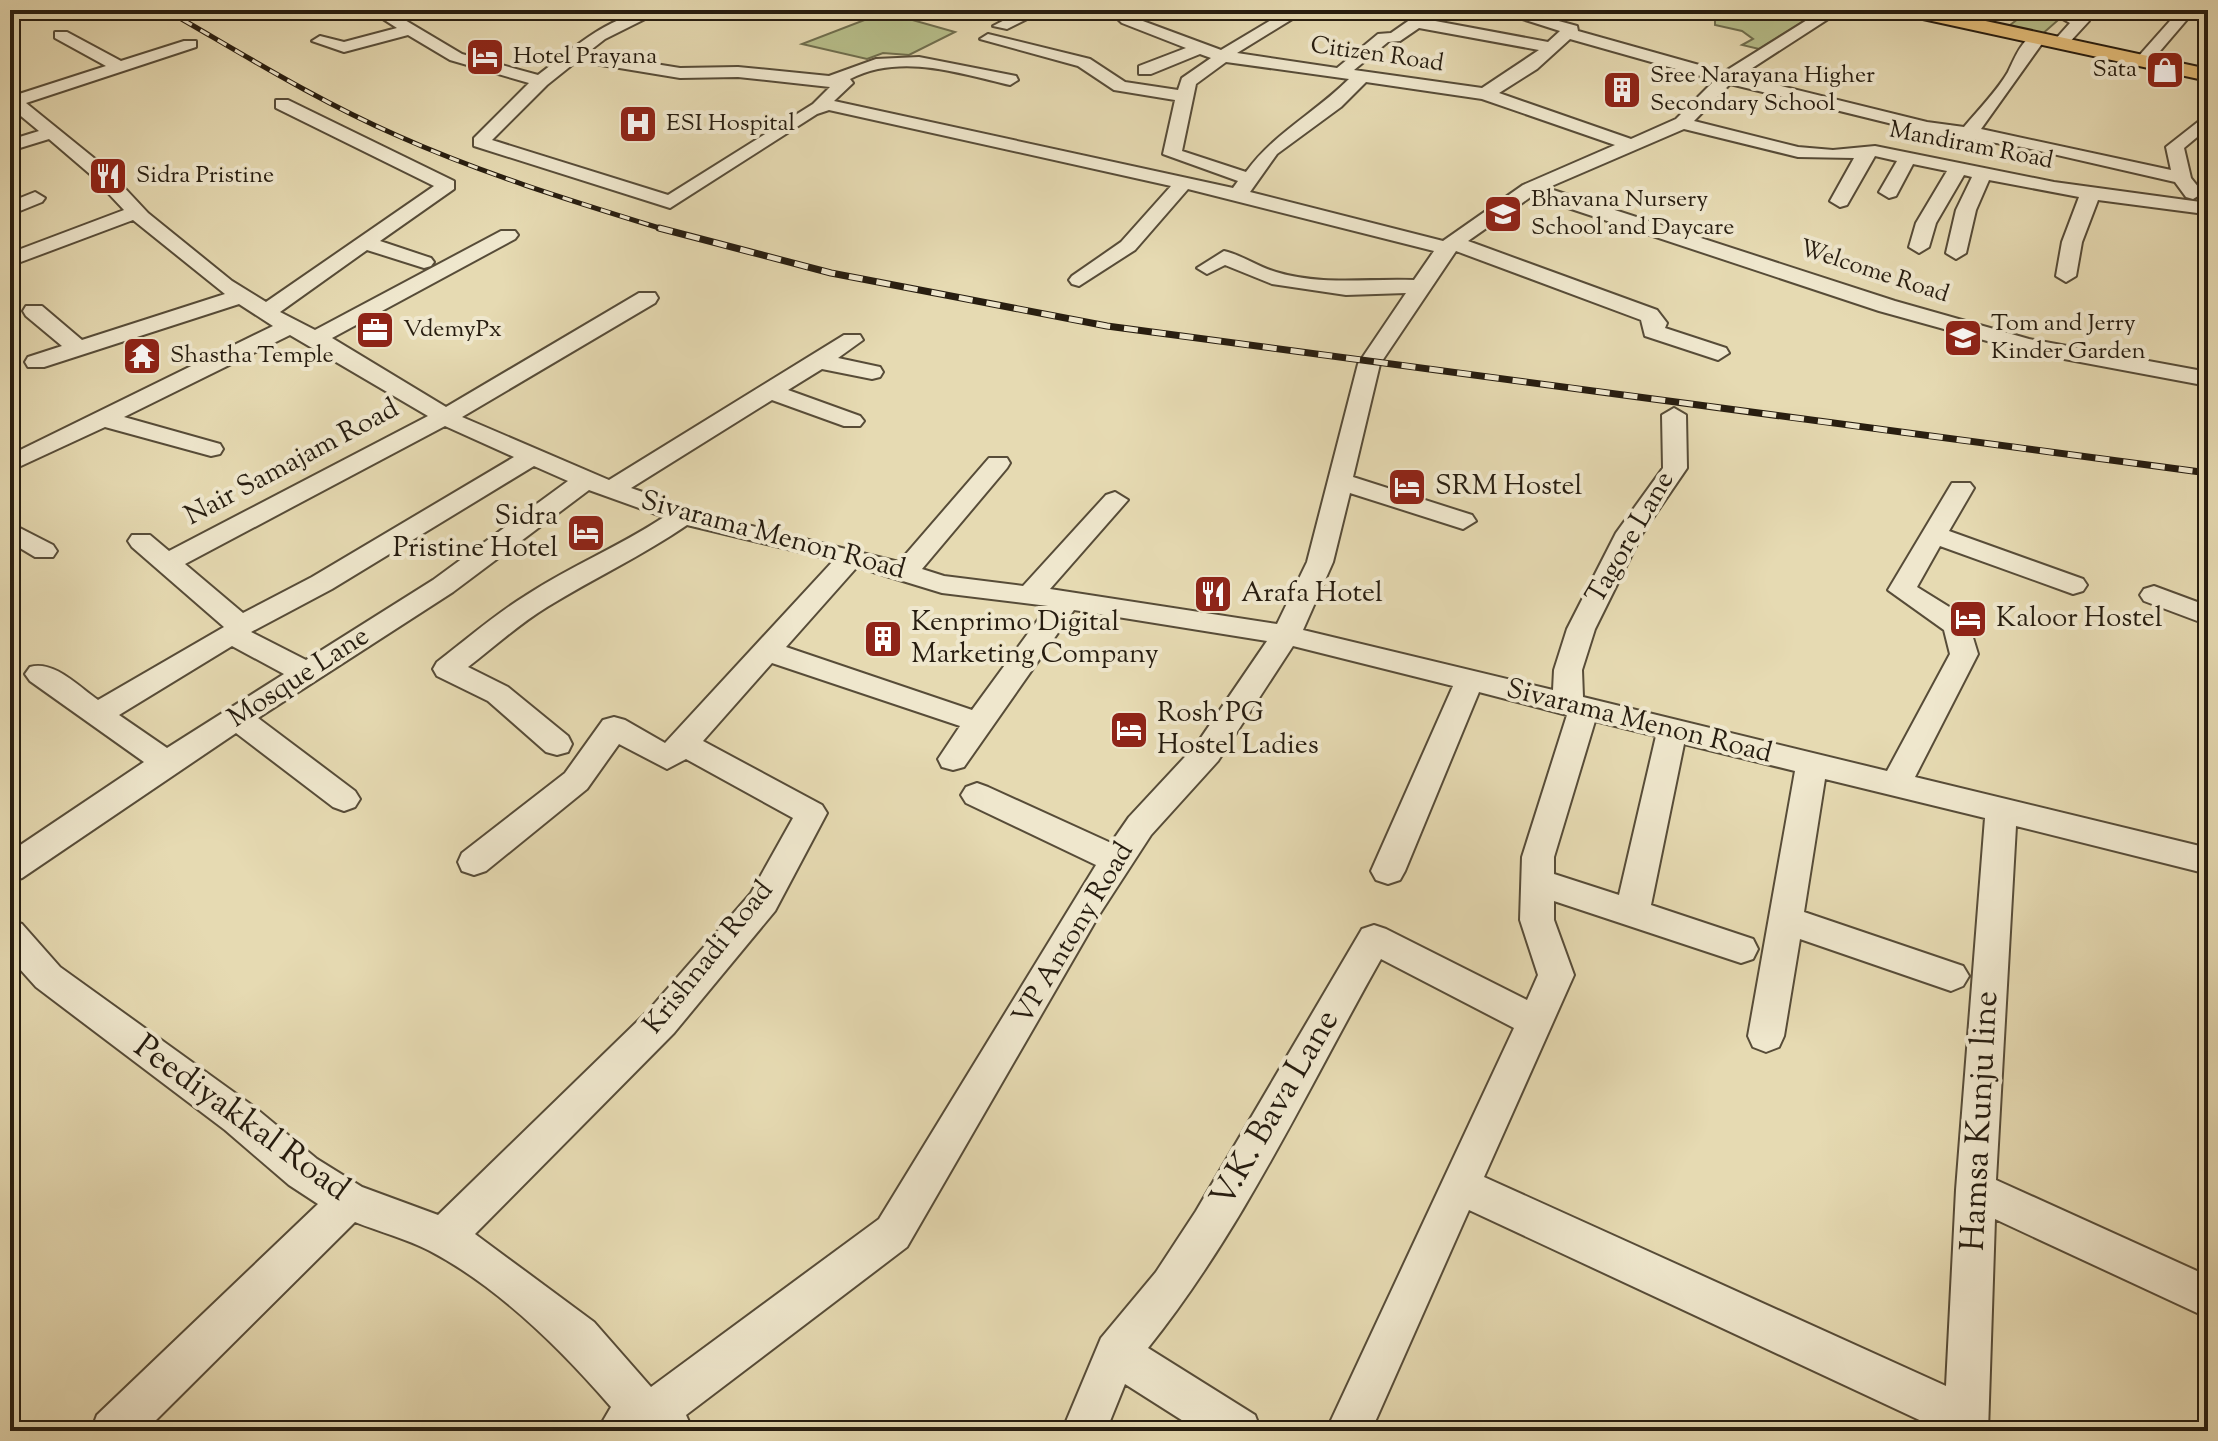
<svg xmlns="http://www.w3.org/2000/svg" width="2218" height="1441" font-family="'Sorts Mill Goudy',serif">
<rect width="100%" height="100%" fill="#e6dab2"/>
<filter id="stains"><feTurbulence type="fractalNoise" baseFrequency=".0025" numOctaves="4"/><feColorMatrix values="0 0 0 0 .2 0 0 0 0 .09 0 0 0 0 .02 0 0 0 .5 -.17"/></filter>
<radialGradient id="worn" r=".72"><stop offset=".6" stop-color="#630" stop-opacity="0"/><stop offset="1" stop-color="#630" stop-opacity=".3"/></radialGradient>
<g fill="#b7bf8b" stroke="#6f6e4e" stroke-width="2">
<polygon points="1746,10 1822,10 1759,49 1742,45 1753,39 1742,31 1715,25 1715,20"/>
<polygon points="2030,10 2065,14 2040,36 2006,28"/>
<polygon points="867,19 909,19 955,32 909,55 883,53 867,59 802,44"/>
</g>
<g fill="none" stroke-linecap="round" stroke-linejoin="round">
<defs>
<g id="minor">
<path d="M369 10H388L462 54 538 75C575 47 614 10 663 10L605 39 587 53 680 68 738 67 829 76 876 59 919 57 1016 76 1018 80 1010 85C958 73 901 53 850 79L853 83 834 101 1233 188 1238 181 1163 154 1175 100 1114 90 1078 66 980 39 988 34 1090 59 1125 82 1178 90 1182 78 1211 58 1200 54 1151 74H1139V66L1186 48 1122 23 1108 10H1125L1132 17 1221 50 1288 10H1307L1237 53 1337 68 1378 34 1391 33 1424 10 1441 11 1430 20 1548 42 1560 31 1494 10H1519L1577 26 1578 31 1724 72 1823 10H1842L1740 76 1927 122 1964 127C1978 110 1997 91 2008 72 2015 58 2021 39 2038 33L2046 38 1981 129 2171 170 2166 147 2208 114V128L2184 148 2191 178 2203 193 2193 199 2186 197 2175 182 2022 147 1925 132 1730 84 1694 121 1798 147 1833 150 1875 146 2054 182 2208 203 2205 214 2098 200 2082 242 2076 276 2066 282 2056 276 2062 242 2079 197 1989 180 1976 210 1966 253 1956 259 1946 253 1956 210 1972 177 1964 175 1936 223 1929 247 1919 253 1909 247 1916 223 1947 171 1913 164 1896 196 1889 198 1879 192 1897 161 1875 156 1847 205 1840 207 1830 201 1854 158 1798 157 1684 129 1547 188 1895 301 2029 339 2208 372V386L2027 352 1879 311 1532 196 1468 241 1657 310 1667 323 1665 328 1726 348 1729 353 1718 360 1645 336 1641 320 1456 251 1380 364 1353 477 1472 515 1476 521 1463 529 1350 493 1333 562 1303 630 1553 690 1554 670 1567 629 1616 533 1663 468 1662 415 1674 408 1686 415 1687 468 1642 534 1595 629 1582 670 1583 697 1887 771 1950 654 1944 630 1888 590 1952 483H1970L1974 488 1949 531 2083 579 2087 585 2083 591 2073 594 1940 546 1917 587 1967 618 1978 654 1915 777 2208 848V874L2016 826 1996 1180 2208 1276V1318L1995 1219 1988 1431H1943L1469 1210 1371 1431H1326L1514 1028 1381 959C1307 1090 1242 1231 1148 1348L1255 1415 1261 1431H1199L1125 1384 1106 1431H1062L1101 1338 1156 1272 1196 1211 1362 929 1374 925 1386 929 1527 1000 1538 975 1520 920 1522 857 1567 715 1479 692 1405 871 1400 880 1388 884 1376 880 1371 871 1453 686 1293 646 1218 761 1151 835 1099 915 907 1247 686 1415 693 1431H597L611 1407C562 1350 497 1286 430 1251 407 1239 380 1232 355 1222L145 1431H91L97 1415 318 1204 289 1185 225 1130 36 987 10 958V920L22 924 60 967 253 1106 317 1159 362 1187 438 1215 648 1011 751 893 793 818 686 759 667 769 619 744 587 789 486 871 474 875 462 871 458 862 462 853 565 773 603 720 614 717 625 720 665 743 834 560 687 525C642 556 594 578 547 607 519 624 494 647 468 667L508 687 568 736 572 744 568 752 557 755 546 752 488 701 437 676 433 669 437 662C466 640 494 615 525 596 570 566 619 547 664 517L589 490 453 592 258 718 355 791 360 799 355 807 344 811 333 807 236 733 22 878 10 882V852L144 762 30 681 25 674 30 667C54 660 79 687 98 700L224 627 132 547 128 541 132 535H150L169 551 428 416 290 335 124 417 220 444 223 449 220 454 211 456 105 427 10 471V455L273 326 239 304 44 367H28L25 362 28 357 62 346 26 316 23 311 26 306H42L82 340 225 294 133 220 10 266V253L124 210 91 175 49 139 10 151V140L39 131 10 107V93L16 95 106 66 55 38V32H67L121 61 184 41H196V47L26 103 105 167 148 213 232 281 266 302 434 186 276 108V100H288L454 181V189L380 241 431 258 434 262 431 266 424 268 367 250 280 312 315 330 501 231H515L518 235 515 239 332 338 446 407 639 293H655L658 298 655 303 462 417 609 480 844 335H860L863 340 838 358 880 367 883 372 880 377 872 379 822 369 788 390 860 416 864 421 860 426H844L772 400 631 488 711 516 899 562 989 458H1007L1010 463 1007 468 922 569 944 576 1023 586 1106 495 1115 492 1128 500 1050 589 1277 624 1307 562 1358 364 1406 293 1346 295 1272 284 1225 265 1207 274 1197 268 1224 251C1242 255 1258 267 1276 272 1322 286 1368 278 1414 280L1434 251 1188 189 1135 250 1079 286 1072 284 1069 280 1072 276 1121 242 1171 186 829 110 817 114 670 208 474 146V138L529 83 450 60 408 35 344 52 312 41 320 36 344 42 397 28ZM1419 28 1539 50 1482 88 1354 70 1388 42 1400 41ZM1570 39 1715 80 1676 119 1631 139 1499 93 1537 69ZM577 61 680 78 738 77 830 87 813 104 668 195 492 140 547 85ZM1226 62 1349 79C1315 113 1274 133 1246 172L1182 151 1196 84ZM1366 82 1482 99 1615 145 1523 185 1443 241 1250 192 1277 154 1341 107ZM445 426 514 457 312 577 243 613 185 564ZM534 466 568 481 433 580 306 660 251 632 332 589ZM857 567 942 593 1048 606 972 710 786 647ZM1074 610 1267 641 1196 745 1129 817 1111 843 988 787 977 783 966 787 961 795 966 803 1096 865 879 1219 651 1387 594 1322 475 1234 674 1033 775 911 827 813 822 805 703 741 772 663 960 726 938 759 942 767 953 770 964 767ZM232 646 284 674 167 748 119 715ZM1595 721 1656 736 1619 895 1554 874V857ZM1684 744 1795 771 1748 1036 1753 1047 1766 1052 1779 1047 1784 1036 1800 939 1951 991 1963 986 1969 976 1963 966 1804 912 1825 779 1985 818 1956 1190 1946 1386 1484 1177 1574 975 1554 920V901L1741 963 1753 959 1758 949 1753 939 1651 905Z"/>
<polygon points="852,10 878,10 883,14 875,19"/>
<polygon points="1024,10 1045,10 1007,29 993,26"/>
<polygon points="2068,10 2084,10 2079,16 2089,21 2066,46 2054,46 2052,43 2070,23 2061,18"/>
<polygon points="2177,13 2190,16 2149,64 2137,64 2137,58"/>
<polygon points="35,192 45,198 42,202 10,215 10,202"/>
<polygon points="10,523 53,545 57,551 53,557 35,557 10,542"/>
<polygon points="2154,586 2208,606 2208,625 2144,601 2140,595 2144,589"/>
</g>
<polygon id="major" points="1900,10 1935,10 2208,69 2208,81 1909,16"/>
</defs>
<use href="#minor" stroke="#574c38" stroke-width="4"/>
<use href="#major" stroke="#271d10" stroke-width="4"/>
<use href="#minor" fill="#efe7cd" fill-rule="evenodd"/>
<use href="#major" fill="#e3bd79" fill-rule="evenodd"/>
<defs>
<path id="rail-far1" d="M166 10C241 53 316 100 396 135 483 174 575 202 666 230"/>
<polyline id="rail" points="659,228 831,273 1107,326 2208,473"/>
</defs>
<use href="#rail-far1" stroke="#271d10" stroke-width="5"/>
<use href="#rail" stroke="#271d10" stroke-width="7"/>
<use href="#rail-far1" stroke="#efe7cd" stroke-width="3" stroke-dasharray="10" stroke-linecap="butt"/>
<use href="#rail" stroke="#efe7cd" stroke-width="5" stroke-dasharray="14" stroke-linecap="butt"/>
</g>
<defs>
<symbol id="hotel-square" viewBox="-11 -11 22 22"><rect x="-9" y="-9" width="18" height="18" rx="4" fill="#8f2418" stroke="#efe7cd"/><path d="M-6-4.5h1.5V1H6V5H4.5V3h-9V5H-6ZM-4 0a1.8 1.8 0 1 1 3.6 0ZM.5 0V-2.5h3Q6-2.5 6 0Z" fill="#fff"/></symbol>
<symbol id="shop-square" viewBox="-11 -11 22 22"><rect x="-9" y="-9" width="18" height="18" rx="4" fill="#8f2418" stroke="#efe7cd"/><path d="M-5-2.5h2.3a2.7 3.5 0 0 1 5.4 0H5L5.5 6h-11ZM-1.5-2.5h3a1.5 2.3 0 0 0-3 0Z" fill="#fff"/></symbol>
<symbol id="building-square" viewBox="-11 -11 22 22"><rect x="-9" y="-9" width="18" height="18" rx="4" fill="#8f2418" stroke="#efe7cd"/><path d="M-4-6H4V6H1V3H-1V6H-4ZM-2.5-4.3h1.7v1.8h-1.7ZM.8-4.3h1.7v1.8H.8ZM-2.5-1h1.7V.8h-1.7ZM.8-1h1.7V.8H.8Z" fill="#fff"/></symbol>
<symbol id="hospital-square" viewBox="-11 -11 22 22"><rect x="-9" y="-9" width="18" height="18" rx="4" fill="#8f2418" stroke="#efe7cd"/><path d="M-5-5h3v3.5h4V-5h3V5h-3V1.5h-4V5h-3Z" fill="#fff"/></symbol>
<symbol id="restaurant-square" viewBox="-11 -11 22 22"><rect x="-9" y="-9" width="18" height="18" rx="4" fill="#8f2418" stroke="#efe7cd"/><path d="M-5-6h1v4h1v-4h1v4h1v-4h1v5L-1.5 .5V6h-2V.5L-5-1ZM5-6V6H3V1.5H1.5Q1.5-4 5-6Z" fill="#fff"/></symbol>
<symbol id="school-square" viewBox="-11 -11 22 22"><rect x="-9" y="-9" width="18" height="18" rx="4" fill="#8f2418" stroke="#efe7cd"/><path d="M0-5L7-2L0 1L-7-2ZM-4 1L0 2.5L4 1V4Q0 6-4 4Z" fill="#fff"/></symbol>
<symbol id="office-square" viewBox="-11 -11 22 22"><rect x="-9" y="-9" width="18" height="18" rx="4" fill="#8f2418" stroke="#efe7cd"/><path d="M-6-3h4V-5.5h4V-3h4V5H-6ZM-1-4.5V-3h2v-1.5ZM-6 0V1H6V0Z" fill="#fff"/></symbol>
<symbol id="temple-square" viewBox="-11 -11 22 22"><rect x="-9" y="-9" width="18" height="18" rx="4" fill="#8f2418" stroke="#efe7cd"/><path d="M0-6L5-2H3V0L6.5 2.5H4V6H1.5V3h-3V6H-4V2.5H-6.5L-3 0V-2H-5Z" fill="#fff"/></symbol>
</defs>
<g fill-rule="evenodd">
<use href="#hotel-square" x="463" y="35" width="44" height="44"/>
<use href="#shop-square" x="2143" y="48" width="44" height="44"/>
<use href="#building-square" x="1600" y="68" width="44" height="44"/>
<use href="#hospital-square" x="616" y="102" width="44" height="44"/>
<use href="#restaurant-square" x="86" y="154" width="44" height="44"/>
<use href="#school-square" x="1481" y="192" width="44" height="44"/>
<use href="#office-square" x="353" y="308" width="44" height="44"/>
<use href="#school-square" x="1941" y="316" width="44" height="44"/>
<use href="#temple-square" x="120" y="334" width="44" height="44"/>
<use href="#hotel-square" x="1385" y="465" width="44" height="44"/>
<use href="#hotel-square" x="564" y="511" width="44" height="44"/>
<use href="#restaurant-square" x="1191" y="572" width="44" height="44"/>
<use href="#hotel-square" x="1946" y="597" width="44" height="44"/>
<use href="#building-square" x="861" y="617" width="44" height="44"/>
<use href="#hotel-square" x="1107" y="708" width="44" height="44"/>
</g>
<g text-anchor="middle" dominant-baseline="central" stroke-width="8" stroke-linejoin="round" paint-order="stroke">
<g font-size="24" fill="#271d10" stroke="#efe7cd">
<text transform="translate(1377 55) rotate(8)">Citizen Road</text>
<text transform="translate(1971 146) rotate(11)">Mandiram Road</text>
<text transform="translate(1874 272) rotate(18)">Welcome Road</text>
</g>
<g font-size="24" fill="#271d10" stroke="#efe7cd" text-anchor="start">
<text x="513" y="57">Hotel Prayana</text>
<text x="2137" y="70" text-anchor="end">Sata</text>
<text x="1650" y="76">Sree Narayana Higher<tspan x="1650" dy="28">Secondary School</tspan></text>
<text x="666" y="124">ESI Hospital</text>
<text x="136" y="176">Sidra Pristine</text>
<text x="1531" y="200">Bhavana Nursery<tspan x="1531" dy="28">School and Daycare</tspan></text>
<text x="1991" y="324">Tom and Jerry<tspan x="1991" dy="28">Kinder Garden</tspan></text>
<text x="403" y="330">VdemyPx</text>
<text x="170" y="356">Shastha Temple</text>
</g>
<g font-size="28" fill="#271d10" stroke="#efe7cd">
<text transform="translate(292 463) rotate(-28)">Nair Samajam Road</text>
<text transform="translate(773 536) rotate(15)">Sivarama Menon Road</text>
<text transform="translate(1631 538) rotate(-60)">Tagore Lane</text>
<text transform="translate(299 678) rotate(-33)">Mosque Lane</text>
<text transform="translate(1639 722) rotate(14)">Sivarama Menon Road</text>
<text transform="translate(1074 934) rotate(-59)">VP Antony Road</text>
<text transform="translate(709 958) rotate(-51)">Krishnadi Road</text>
</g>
<g font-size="28" fill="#271d10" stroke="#efe7cd" text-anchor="start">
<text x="1435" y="487">SRM Hostel</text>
<text x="558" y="517" text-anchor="end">Sidra<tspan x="558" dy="32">Pristine Hotel</tspan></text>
<text x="1241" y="594">Arafa Hotel</text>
<text x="1996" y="619">Kaloor Hostel</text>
<text x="911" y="623">Kenprimo Digital<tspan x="911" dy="32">Marketing Company</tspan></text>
<text x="1157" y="714">Rosh PG<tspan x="1157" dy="32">Hostel Ladies</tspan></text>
</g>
<g font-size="34" fill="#271d10" stroke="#efe7cd">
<text transform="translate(1276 1109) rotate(-60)">V.K. Bava Lane</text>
<text transform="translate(241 1119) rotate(36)">Peediyakkal Road</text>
<text transform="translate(1981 1121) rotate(-87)">Hamsa Kunju line</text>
</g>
</g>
<rect width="2218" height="1441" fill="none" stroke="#e6dab2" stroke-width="40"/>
<rect x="12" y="12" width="2194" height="1417" fill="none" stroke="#271d10" stroke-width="4"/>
<rect x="20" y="20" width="2178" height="1401" fill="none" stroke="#271d10" stroke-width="2"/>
<rect width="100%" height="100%" filter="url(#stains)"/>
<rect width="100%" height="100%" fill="url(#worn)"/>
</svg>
